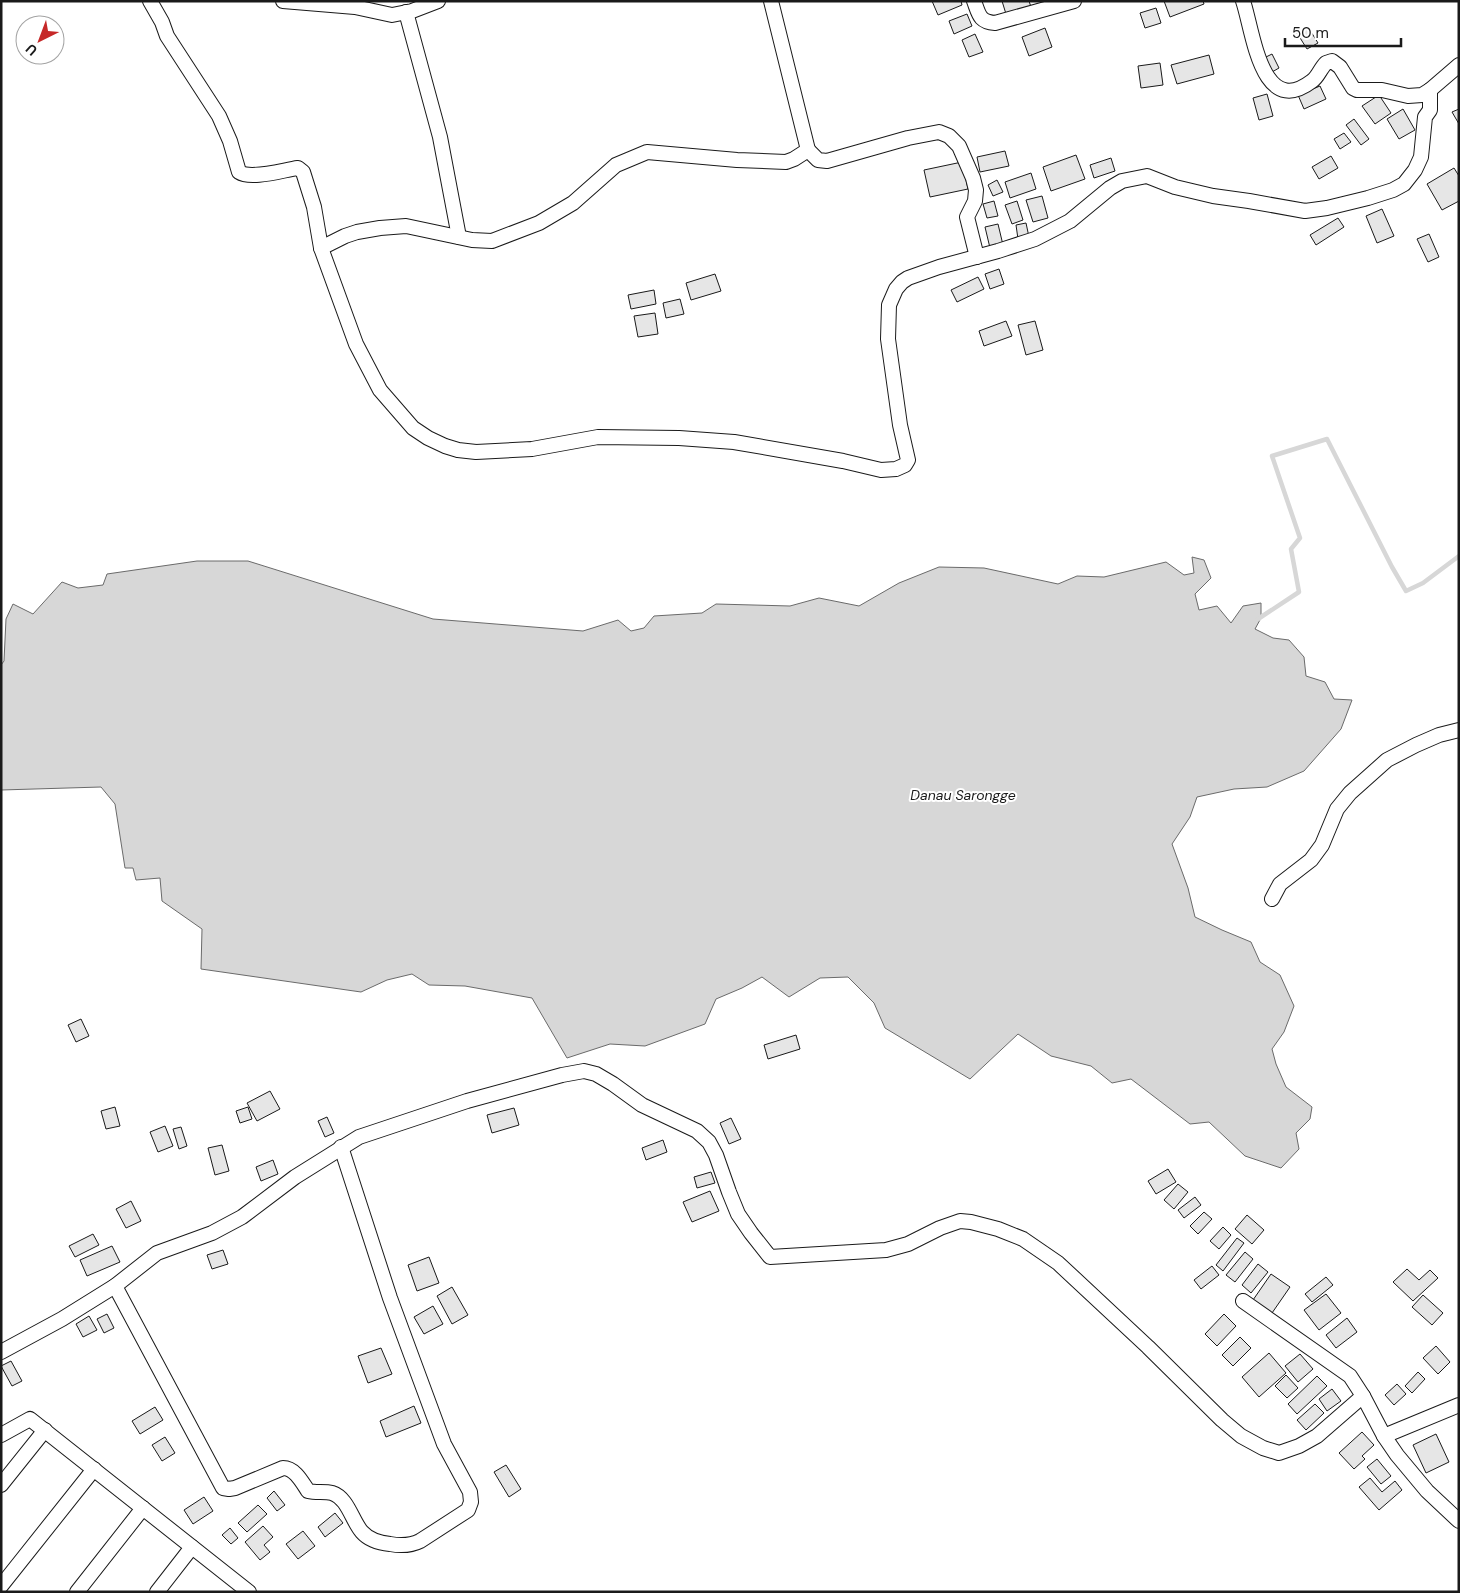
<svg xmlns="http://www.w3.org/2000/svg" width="1460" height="1593" font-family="'DM Sans',sans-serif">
<rect width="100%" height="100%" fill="#fff"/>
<polygon fill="#d7d7d7" stroke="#6a6a6a" points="1192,557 1204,560 1211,578 1195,594 1199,610 1217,606 1231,623 1243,606 1261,603 1261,618 1255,629 1273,638 1289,640 1304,657 1306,676 1325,682 1334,699 1352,700 1341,729 1304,771 1267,787 1234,789 1197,797 1190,817 1172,844 1188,888 1195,917 1222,930 1251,942 1260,962 1280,975 1294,1006 1284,1032 1272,1049 1276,1064 1286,1087 1312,1107 1310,1119 1296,1133 1299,1149 1281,1168 1245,1156 1209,1122 1190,1124 1131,1079 1112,1083 1091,1066 1051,1056 1018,1034 970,1079 885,1028 874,1003 848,977 820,978 789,997 762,977 742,988 716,999 705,1024 645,1046 610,1044 567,1058 532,998 465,986 429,985 412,974 387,980 361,992 201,969 202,929 162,901 160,878 136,880 133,868 125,868 115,804 101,787 1,790 1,665 4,661 6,619 13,604 33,614 62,582 78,588 103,585 107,574 197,561 248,561 433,619 583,631 618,620 631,631 644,628 654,616 702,613 716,604 790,606 819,598 859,606 899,583 939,567 984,568 1058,584 1077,576 1104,577 1166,562 1184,575 1194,573"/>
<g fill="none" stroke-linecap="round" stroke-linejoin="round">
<polyline stroke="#d7d7d7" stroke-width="4.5" points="1258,619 1299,592 1291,549 1300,538 1272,456 1327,439 1392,567 1406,591 1423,583 1459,556"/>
</g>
<g fill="#e6e6e6" stroke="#1a1a1a">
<polygon points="932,1 961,1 962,5 938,15"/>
<polygon points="1002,1 1029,1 1031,7 1006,14"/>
<polygon points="1164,1 1203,1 1204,4 1170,17"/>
<polygon points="1156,8 1161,23 1145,28 1140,13"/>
<polygon points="967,14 972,26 954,34 949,21"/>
<polygon points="1308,27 1318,43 1307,49 1297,33"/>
<polygon points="1045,28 1052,47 1029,56 1022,37"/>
<polygon points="975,34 983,52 969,57 962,40"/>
<polygon points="1272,54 1279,68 1272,72 1264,58"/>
<polygon points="1209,55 1214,74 1177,84 1171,65"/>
<polygon points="1160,63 1163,85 1141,88 1138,66"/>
<polygon points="1320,86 1326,99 1304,109 1298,95"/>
<polygon points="1267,94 1273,116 1259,120 1253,98"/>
<polygon points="1379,95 1391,113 1375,124 1362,106"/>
<polygon points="1403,109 1415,130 1399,139 1387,119"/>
<polygon points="1459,109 1459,124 1452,112"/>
<polygon points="1354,119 1369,139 1361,145 1346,125"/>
<polygon points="1344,133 1351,142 1340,149 1334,139"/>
<polygon points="1005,151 1009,166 980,172 977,157"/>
<polygon points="1076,155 1085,179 1051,191 1043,167"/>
<polygon points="1331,156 1338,168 1319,179 1312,167"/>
<polygon points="1111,158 1115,171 1094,178 1090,165"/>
<polygon points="962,162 968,189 930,197 924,170"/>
<polygon points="1454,168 1459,176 1459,201 1442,210 1427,184"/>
<polygon points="1031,173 1036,189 1010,198 1005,182"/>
<polygon points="997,180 1003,192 993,196 988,185"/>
<polygon points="1042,196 1048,218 1033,222 1026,200"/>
<polygon points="994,201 998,216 987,218 983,204"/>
<polygon points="1017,201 1023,220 1012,224 1005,205"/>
<polygon points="1382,209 1394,236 1377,243 1366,216"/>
<polygon points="1338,218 1344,227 1316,245 1310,235"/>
<polygon points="1026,223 1029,237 1018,239 1016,225"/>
<polygon points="998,224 1003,245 990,248 985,227"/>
<polygon points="1429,234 1439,257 1428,262 1417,239"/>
<polygon points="999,269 1004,284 990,289 985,274"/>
<polygon points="715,274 721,291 691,300 686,283"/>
<polygon points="978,277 984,289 957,302 951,290"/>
<polygon points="654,290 656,304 631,309 628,295"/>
<polygon points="680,299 684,314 666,318 663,303"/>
<polygon points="655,313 658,334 638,337 634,316"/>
<polygon points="1006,321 1012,336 984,346 979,331"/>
<polygon points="1035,321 1043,350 1026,355 1018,325"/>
<polygon points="81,1019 89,1036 76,1042 68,1025"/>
<polygon points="796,1035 800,1049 768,1059 764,1045"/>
<polygon points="270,1091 280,1109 257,1121 247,1103"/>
<polygon points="115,1107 120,1126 106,1129 101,1111"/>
<polygon points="248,1107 252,1119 240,1123 236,1111"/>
<polygon points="514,1108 519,1125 492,1133 487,1115"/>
<polygon points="327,1117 334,1133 325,1137 318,1121"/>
<polygon points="731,1118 741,1139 729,1144 720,1123"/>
<polygon points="165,1126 173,1146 158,1152 150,1132"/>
<polygon points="181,1127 187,1146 179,1149 173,1129"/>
<polygon points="663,1140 667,1152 646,1160 642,1148"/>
<polygon points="222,1145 229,1171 215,1175 208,1148"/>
<polygon points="273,1160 278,1174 261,1181 256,1167"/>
<polygon points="1168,1169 1176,1182 1156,1194 1148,1181"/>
<polygon points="711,1172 715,1183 697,1188 694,1177"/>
<polygon points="1178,1184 1188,1192 1174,1209 1164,1200"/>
<polygon points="710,1191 719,1211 692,1222 683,1202"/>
<polygon points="1195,1197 1201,1205 1184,1218 1178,1210"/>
<polygon points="131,1201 141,1221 126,1228 116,1209"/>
<polygon points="1204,1212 1212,1219 1198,1234 1190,1226"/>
<polygon points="1247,1215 1264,1230 1252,1244 1235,1229"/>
<polygon points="1223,1227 1231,1235 1219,1249 1210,1241"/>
<polygon points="93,1234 99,1245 75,1257 69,1246"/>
<polygon points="1237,1238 1244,1243 1223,1271 1216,1265"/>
<polygon points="112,1246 120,1262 87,1276 80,1260"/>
<polygon points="223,1250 228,1264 212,1269 207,1255"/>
<polygon points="1245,1252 1253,1259 1235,1282 1226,1275"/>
<polygon points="429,1257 439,1283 417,1291 408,1265"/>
<polygon points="1258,1264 1268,1272 1251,1293 1242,1285"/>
<polygon points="1212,1266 1219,1275 1201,1289 1194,1280"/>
<polygon points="1407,1269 1419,1280 1430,1270 1438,1278 1413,1301 1393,1282"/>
<polygon points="1271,1274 1290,1287 1272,1313 1253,1300"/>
<polygon points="1326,1277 1333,1285 1312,1302 1305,1294"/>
<polygon points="452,1287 468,1315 452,1324 437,1296"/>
<polygon points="1326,1294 1341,1313 1319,1330 1304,1310"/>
<polygon points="1423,1295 1443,1313 1432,1325 1412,1307"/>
<polygon points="433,1306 443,1324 424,1334 414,1317"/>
<polygon points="107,1314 114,1328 104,1333 97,1319"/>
<polygon points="1224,1314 1236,1326 1217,1346 1205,1334"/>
<polygon points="89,1316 97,1330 83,1337 76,1324"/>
<polygon points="1347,1318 1357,1332 1336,1348 1326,1335"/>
<polygon points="1240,1337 1251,1348 1233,1366 1222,1355"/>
<polygon points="1436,1346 1450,1362 1438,1374 1423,1358"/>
<polygon points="381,1348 392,1374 368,1383 358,1356"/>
<polygon points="1269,1353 1286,1373 1259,1397 1242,1377"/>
<polygon points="1300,1354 1313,1369 1298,1382 1285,1366"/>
<polygon points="11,1361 22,1381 12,1386 1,1366"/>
<polygon points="1418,1372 1425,1379 1412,1393 1405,1386"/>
<polygon points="1286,1375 1298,1388 1287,1398 1275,1386"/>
<polygon points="1317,1376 1327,1386 1297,1414 1288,1404"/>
<polygon points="1397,1384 1406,1394 1394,1405 1385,1395"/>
<polygon points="1332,1389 1341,1401 1327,1411 1319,1399"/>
<polygon points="1315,1404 1324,1413 1306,1430 1297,1420"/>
<polygon points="414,1406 421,1423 386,1437 380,1421"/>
<polygon points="155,1407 163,1420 140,1434 132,1421"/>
<polygon points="1362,1432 1374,1445 1362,1456 1365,1459 1354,1469 1339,1453"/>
<polygon points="1436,1434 1449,1462 1426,1473 1413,1445"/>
<polygon points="165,1437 175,1453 162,1461 152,1445"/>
<polygon points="1377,1459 1391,1476 1381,1484 1367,1467"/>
<polygon points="506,1465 521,1489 509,1497 494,1472"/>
<polygon points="1370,1478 1382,1492 1395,1481 1402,1490 1379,1510 1359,1487"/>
<polygon points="274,1491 285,1505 277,1511 267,1498"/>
<polygon points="204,1497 213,1511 193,1524 184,1510"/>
<polygon points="258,1505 267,1514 247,1532 238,1523"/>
<polygon points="335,1513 343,1523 325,1537 318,1527"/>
<polygon points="263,1526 273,1537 264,1545 270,1552 260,1560 245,1542"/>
<polygon points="230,1528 238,1538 231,1544 222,1535"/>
<polygon points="303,1531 315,1546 298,1559 286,1544"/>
</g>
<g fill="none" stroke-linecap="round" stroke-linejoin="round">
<defs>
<g id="street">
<path d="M150 1 162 22 167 36 219 116 230 141 239 172C251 180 283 170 298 168L303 172 314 207 321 248 356 344 380 390 413 428 428 438 445 446 458 450 476 452 532 449 598 437 679 438 734 442 843 461 881 470 896 469 905 465 908 460 900 425 888 339 889 305 896 289 902 282 908 278 939 267 998 251 1035 239 1070 221 1110 188 1122 181 1147 176 1175 187 1213 196 1249 201 1305 211 1327 208 1368 198 1393 190 1404 184 1415 170 1421 157 1425 117 1430 110V90L1459 65"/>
<polyline points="283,1 355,7 392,15 412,11 438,1"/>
<path d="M974 1C979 14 979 22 995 23L1074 1"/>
<path d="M1243 1C1253 30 1261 120 1312 81 1318 77 1320 69 1326 63L1332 61 1340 67 1353 88 1357 90H1382L1408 96 1422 95 1430 90"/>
<polyline points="406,12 440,137 459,237"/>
<polyline points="808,150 818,160 827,161 908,138 939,132 949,136 959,146 973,178 976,190 975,201 967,217 977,257"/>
<polyline points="321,248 345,236 357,232 380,228 406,226 472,240 492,241 539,223 573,203 616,165 647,152 737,160 786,162 794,159 808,150 771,1"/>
<polyline points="1272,899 1280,884 1311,860 1322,845 1337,809 1350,793 1387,760 1416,745 1439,735 1459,730"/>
<path d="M115 1286 223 1488 229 1489 235 1488 283 1468C295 1468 302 1482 308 1491 316 1493 325 1491 332 1493 348 1498 352 1521 362 1532 369 1540 380 1543 390 1544 401 1546 410 1546 420 1541L468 1510 471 1502 470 1492 444 1444 390 1298 341 1147"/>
<polyline points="1243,1301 1350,1376 1363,1396 1384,1436 1397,1455 1427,1491 1459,1521"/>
<polyline points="1,1352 62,1319 115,1286 157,1253 212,1233 242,1217 295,1177 359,1137 467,1101 562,1075 584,1071 596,1074 613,1084 642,1105 697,1131 709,1142 716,1155 729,1192 738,1214 751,1233 770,1257 886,1250 908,1244 940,1228 960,1221 971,1222 998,1229 1023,1239 1058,1263 1148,1347 1222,1420 1241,1436 1263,1448 1279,1453 1299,1446 1317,1436 1363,1396"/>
<polyline points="1,1435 30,1419 249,1592"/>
<polyline points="1384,1436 1459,1405"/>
<polyline points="1,1485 45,1430"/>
<polyline points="1,1586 94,1469"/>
<polyline points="77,1592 143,1508"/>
<polyline points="157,1592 192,1547"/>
</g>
</defs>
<use href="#street" stroke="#1a1a1a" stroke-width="16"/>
<use href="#street" stroke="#fff" stroke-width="14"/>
</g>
<g text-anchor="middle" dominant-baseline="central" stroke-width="4" stroke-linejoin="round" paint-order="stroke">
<g font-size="14" font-style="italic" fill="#1a1a1a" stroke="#fff">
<text x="963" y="795">Danau Sarongge</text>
</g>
</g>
<rect width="1460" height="1593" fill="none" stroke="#1a1a1a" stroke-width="5"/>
<g transform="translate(40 40) rotate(222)"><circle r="24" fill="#ffffff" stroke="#a3a3a3"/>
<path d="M0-4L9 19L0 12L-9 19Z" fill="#c62828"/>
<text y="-8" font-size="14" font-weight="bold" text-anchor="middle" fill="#1a1a1a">U</text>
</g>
<path d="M1285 38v8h116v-8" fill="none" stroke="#1a1a1a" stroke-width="2.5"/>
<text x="1292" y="38" font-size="15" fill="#1a1a1a" stroke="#ffffff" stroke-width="4" paint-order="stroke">50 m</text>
</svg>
